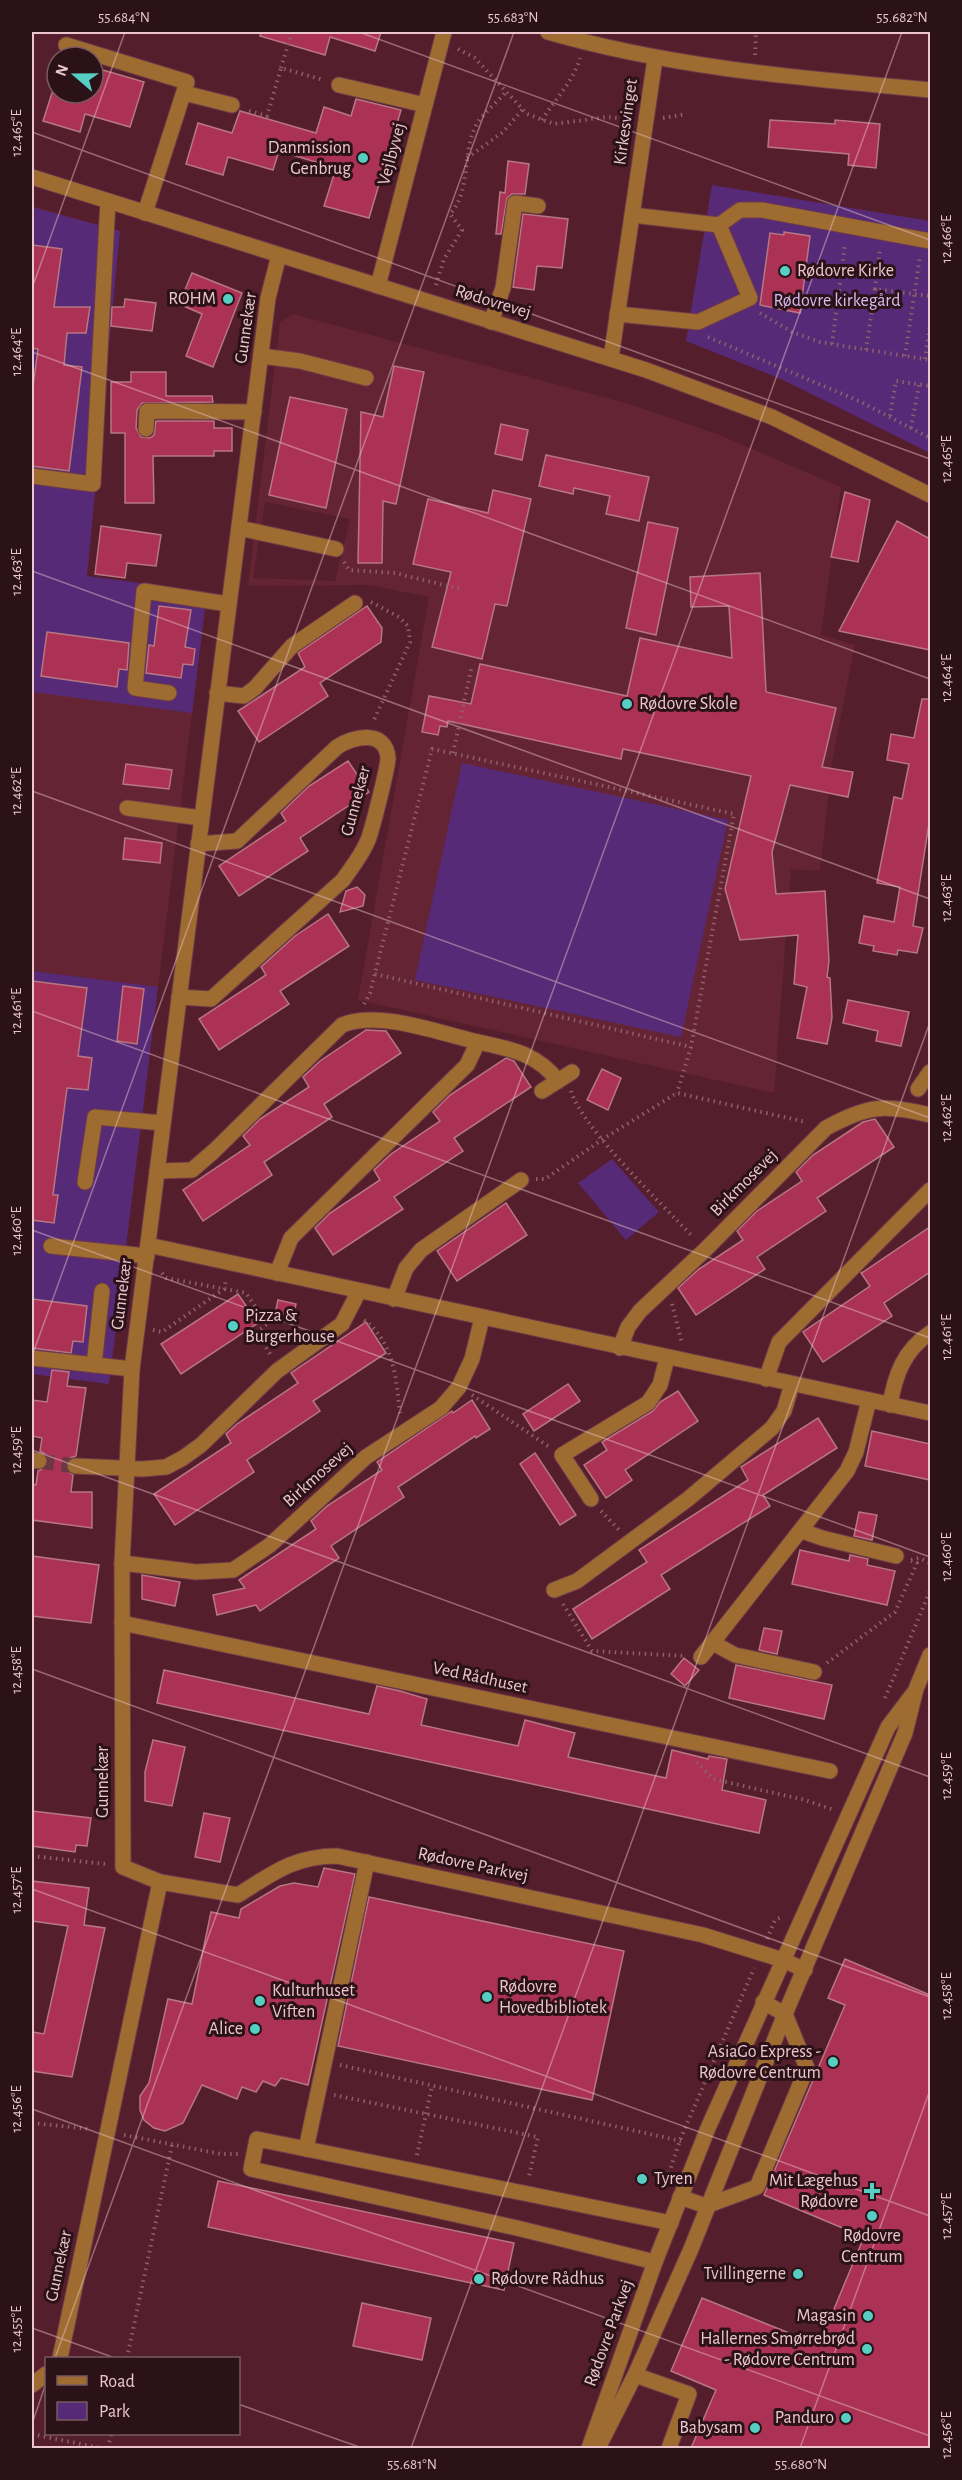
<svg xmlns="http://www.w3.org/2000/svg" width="962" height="2480" font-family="'Alegreya Sans',sans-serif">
<rect width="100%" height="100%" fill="#551e2c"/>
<g fill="#642434" fill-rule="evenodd">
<polygon points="32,206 120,231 87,576 207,592 109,1384 32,1374"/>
<path d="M293 314 629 404 720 435 841 487 821 635 855 645 832 762 820 871 791 869 774 1093 358 1000 429 597 369 585 248 586 280 322ZM265 502 350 519 335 581 253 578Z"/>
</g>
<g fill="#562a77">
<polygon points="712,185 930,221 930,453 781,379 686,341"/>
<polygon points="32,207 120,231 87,576 207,592 192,713 32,692"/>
<polygon points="462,763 728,820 681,1037 415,980"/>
<polygon points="32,971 158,987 109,1384 32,1374"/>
<polygon points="612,1159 659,1212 626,1240 578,1183"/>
</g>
<g fill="#ab3254" stroke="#b77682" stroke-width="1.5">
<polygon points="261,32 381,32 375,51 330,37 325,55 260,36"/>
<polygon points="96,68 144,82 130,127 85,114 80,132 43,121 52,93 93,93"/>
<polygon points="356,99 401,110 369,218 324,206 336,168 279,151 273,170 228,157 223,175 186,164 198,123 232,133 240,111 316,133 324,107 351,116"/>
<polygon points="770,120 835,124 835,120 880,124 876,168 848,165 849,154 768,147"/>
<polygon points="508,161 529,164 525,194 512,194 507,198 501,234 496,234 500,192 505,193"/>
<polygon points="523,214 568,219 562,268 537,266 534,290 513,287"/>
<polygon points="784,232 810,236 800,313 760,305 770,233 784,235"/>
<polygon points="32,245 62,249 54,307 90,307 86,333 67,333 64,365 82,367 69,471 32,466 32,394 38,349 32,348"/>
<polygon points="192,273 242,293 213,367 186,356 202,314 179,304"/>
<polygon points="125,299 156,303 152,331 111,326 112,307 124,307"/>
<polygon points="394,366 424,372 396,504 383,501 382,563 358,563 361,412 383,417"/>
<polygon points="131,372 166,372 166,396 212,396 213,402 142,403 137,410 136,428 141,437 150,438 154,435 156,421 214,421 214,428 232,428 232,451 214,451 214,456 153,456 154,503 125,503 125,433 111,433 111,382 131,382"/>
<polygon points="290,397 347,409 326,508 269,495"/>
<polygon points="501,424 528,430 522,460 495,454"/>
<polygon points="546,455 649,477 639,521 606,514 610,496 574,488 573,494 539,486"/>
<polygon points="493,490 531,499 507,606 495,604 482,659 432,647 451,572 413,564 428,499 488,513"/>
<polygon points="845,492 870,500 858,562 831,557"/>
<polygon points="897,521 930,539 930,650 839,631"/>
<polygon points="648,522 678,528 656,635 626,628"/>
<polygon points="101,526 161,535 156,566 127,563 125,578 95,574"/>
<polygon points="760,573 766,692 836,708 822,767 853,772 848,797 790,785 772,852 776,894 825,891 829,961 827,977 830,978 832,1018 827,1044 797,1038 807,987 794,984 798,935 740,940 725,889 751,776 623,749 621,759 448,721 447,727 440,726 438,735 422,732 429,696 471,704 480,664 627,696 640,638 732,658 729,606 691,607 690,577"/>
<polygon points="159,606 191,610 185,647 195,649 193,665 183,664 181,678 146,673 149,645 154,646"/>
<polygon points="367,606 382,628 381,642 320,683 328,696 259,742 238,711 305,667 298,653"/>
<polygon points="47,632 129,643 127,670 119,669 117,687 41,676"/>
<polygon points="922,699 930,699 930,817 913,926 923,928 917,953 898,950 897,955 873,951 874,946 859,943 864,916 894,922 900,887 877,883 894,797 902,799 909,764 887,760 891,734 914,738"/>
<polygon points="348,761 369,792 300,838 308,851 239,896 219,866 286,821 281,813 309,786"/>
<polygon points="126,764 172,770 169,789 123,784"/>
<polygon points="125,838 162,843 160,863 123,859"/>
<polygon points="357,887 365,895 363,906 340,912 346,891"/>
<polygon points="328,914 349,946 280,991 289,1004 219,1050 199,1019 266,975 261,967 295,936"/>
<polygon points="32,981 87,988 78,1056 92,1058 88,1090 67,1088 53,1195 58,1195 54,1223 32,1220"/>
<polygon points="123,986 144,989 137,1044 117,1041"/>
<polygon points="848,1000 909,1012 901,1046 876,1041 878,1031 843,1023"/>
<polygon points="366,1030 386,1031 401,1053 324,1104 332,1117 264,1162 272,1175 203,1221 183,1190 250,1145 243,1136 260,1119 309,1087 303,1077 320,1061"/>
<polygon points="506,1058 514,1061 531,1087 454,1138 463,1151 394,1197 403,1209 333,1255 315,1228 330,1213 380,1180 374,1170 391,1154 440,1121 433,1112 450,1095"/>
<polygon points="602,1069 621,1078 608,1110 587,1100"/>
<polygon points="875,1119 894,1147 817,1198 826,1211 757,1257 765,1269 696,1315 678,1288 699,1269 743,1240 737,1231 757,1211 802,1181 796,1172 813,1155 863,1122"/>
<polygon points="506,1203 527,1235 457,1281 437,1251"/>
<polygon points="930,1227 930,1272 884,1303 892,1316 823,1362 803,1332 870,1286 861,1273 863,1272"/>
<polygon points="238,1294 258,1323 181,1374 161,1344"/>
<polygon points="32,1299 87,1306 83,1342 73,1341 71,1353 32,1348"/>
<polygon points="278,1300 296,1304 292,1322 274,1319"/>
<polygon points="366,1322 386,1353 313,1401 320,1411 247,1460 254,1472 175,1525 154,1494 231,1443 226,1434 237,1424 298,1383 291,1373"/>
<polygon points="52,1370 69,1372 67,1386 86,1388 76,1456 70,1458 65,1466 67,1471 73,1475 71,1492 92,1492 92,1528 32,1520 32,1484 36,1485 38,1471 46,1467 49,1462 45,1454 40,1451 42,1438 32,1436 32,1400 47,1402"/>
<polygon points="568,1384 580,1401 534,1431 523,1414"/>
<polygon points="678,1391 698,1421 625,1470 632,1480 606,1498 584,1465 607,1450 602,1442 653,1411 660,1402"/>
<polygon points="472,1400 490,1429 476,1438 475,1436 398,1487 404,1497 331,1546 339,1558 260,1611 256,1605 217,1615 213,1595 245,1588 239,1580 316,1529 311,1521 327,1506 382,1470 377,1462 452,1411 453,1413"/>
<polygon points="818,1418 837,1448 763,1495 770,1506 661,1575 670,1589 592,1639 573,1609 647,1562 639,1550 748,1480 741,1467"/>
<polygon points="872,1431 930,1444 930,1480 865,1466"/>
<polygon points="535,1453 576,1515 560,1525 520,1464"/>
<polygon points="859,1512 877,1515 872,1540 854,1536"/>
<polygon points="800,1550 849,1561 850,1555 868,1559 867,1565 895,1571 887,1605 792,1584"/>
<polygon points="32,1556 99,1565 91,1623 32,1616"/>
<polygon points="142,1575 180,1582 175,1606 142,1599"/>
<polygon points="764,1628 782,1631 777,1654 759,1650"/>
<polygon points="684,1658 699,1670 685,1686 671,1674"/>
<polygon points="736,1665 832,1685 824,1719 729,1698"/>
<polygon points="164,1670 369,1714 377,1686 400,1691 427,1699 421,1725 518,1746 525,1720 575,1733 568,1757 666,1778 672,1750 708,1759 709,1756 727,1759 722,1790 766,1800 759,1833 157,1703"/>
<polygon points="153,1740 185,1747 172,1806 145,1801 145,1772"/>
<polygon points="32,1811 91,1818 87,1846 76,1845 75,1852 32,1846"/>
<polygon points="204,1813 230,1818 220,1862 195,1857"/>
<polygon points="324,1868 355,1874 308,2085 281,2078 275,2086 263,2081 256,2092 242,2087 237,2099 202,2085 183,2123 165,2131 154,2128 144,2120 140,2110 140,2096 149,2083 168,1999 192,2004 211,1912 239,1918 241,1909 280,1886 294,1883 318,1887"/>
<polygon points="32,1881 89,1888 84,1925 105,1928 72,2077 32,2071 32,2032 44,2034 68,1926 32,1921"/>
<polygon points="369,1897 624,1951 592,2100 338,2046"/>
<polygon points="845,1959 930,1995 930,2448 691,2448 716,2390 671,2371 702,2298 819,2345 864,2237 764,2195 845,2005 828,1998"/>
<polygon points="218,2181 514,2243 504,2290 208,2227"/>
<polygon points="362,2303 431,2318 422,2360 353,2346"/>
</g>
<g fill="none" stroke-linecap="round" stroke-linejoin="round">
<polyline stroke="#6c3744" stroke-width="15" stroke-dasharray="15 8" stroke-linecap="butt" points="39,1461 75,1466"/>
<defs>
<g id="minor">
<path d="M548 32C673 68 801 78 930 90"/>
<polyline points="66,45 187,82 145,213"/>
<polyline points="339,85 425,105"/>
<polyline points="184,93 232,105"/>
<polyline points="32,177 646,370 772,417 930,495"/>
<polyline points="719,225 740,210 762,210 930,241"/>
<path d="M279 255 268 298 132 1369 122 1563 123 1867 160 1882 238 1895C273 1873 294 1856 337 1856L703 1935 783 1960 805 1970"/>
<polyline points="378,286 444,32"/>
<polyline points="617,314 698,322 750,298 719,225 632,215"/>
<polyline points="491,322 503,288 515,203 538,206"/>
<polyline points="261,356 300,361 366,378"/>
<polyline points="611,358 655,59"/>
<polyline points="146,429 147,411 254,412"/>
<polyline points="32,476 93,484 108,201"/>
<polyline points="239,528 336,549"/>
<polyline points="169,693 135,688 144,591 228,604"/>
<polyline points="217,693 244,696 255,688 292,646 355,603"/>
<polyline points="127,808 201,818"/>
<path d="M179 997 211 999 343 880C352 867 362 855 368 840 372 830 388 767 388 758 386 729 353 736 337 747L237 841 198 844"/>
<path d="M478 1042C510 1049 537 1053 558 1081"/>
<polyline points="918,1089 930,1072"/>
<polyline points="542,1091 572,1072"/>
<path d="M157 1171 192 1170 214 1151 342 1025C381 1010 438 1033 478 1042L467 1065 291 1238 277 1273"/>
<polyline points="85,1182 95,1117 163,1123"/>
<polyline points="148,1245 930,1413"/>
<polyline points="51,1246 147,1256"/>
<polyline points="394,1299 406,1268 421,1250 521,1180"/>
<path d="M620 1348 628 1327 640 1311 705 1250 826 1128C868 1105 884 1104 930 1115"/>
<polyline points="32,1358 132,1369"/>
<polyline points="94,1365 102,1291"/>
<polyline points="766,1379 779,1342 930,1190"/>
<path d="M890 1405C895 1375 904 1350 930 1333"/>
<polyline points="32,1460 39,1461"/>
<polyline points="75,1466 142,1469 166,1467 183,1458 201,1445 277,1371 342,1324 359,1291"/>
<polyline points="591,1499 562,1455 648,1403 660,1385 667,1358"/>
<polyline points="802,1531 822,1538 896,1556"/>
<polyline points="122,1563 196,1572 233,1570 270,1545 366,1457 441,1408 459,1387 472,1359 482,1318"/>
<polyline points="554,1590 577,1581 688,1499 772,1428 784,1411 792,1384"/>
<polyline points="122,1623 830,1771"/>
<polyline points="713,1643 735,1655 814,1672"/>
<polyline points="701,1657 847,1471 856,1452 869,1400"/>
<polyline points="306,2149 367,1862"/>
<polyline points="680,2197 706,2206 757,2187 807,2068 785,2014 763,2002"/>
<polyline points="655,2262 517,2228 251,2169 257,2139 671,2223"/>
<polyline points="60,2358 160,1882"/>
<polyline points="635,2375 689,2394 669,2448"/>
<polyline points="32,2385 46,2374"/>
<polyline points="589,2448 655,2262 708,2128 888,1727 913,1694"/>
<polyline points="598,2448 635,2375 691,2249 785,2014 905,1733 916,1689 930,1655"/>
</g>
</defs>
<use href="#minor" stroke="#703c49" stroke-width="17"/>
<g stroke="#8f5f6a" stroke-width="4" stroke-dasharray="1.5 4.5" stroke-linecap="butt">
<polyline points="458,49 475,58 527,114 554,124 607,117 629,119"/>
<polyline points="755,55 756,32"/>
<polyline points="281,68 292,32"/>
<polyline points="249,111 267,116 281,68 324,80"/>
<polyline points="663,118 686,114"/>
<path d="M542 120C556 98 573 82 580 58"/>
<polyline points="467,158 503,132 523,109"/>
<path d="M436 285 444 259 462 230 450 214C472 191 461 149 478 122 486 111 498 101 507 91"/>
<polyline points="875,289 880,249"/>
<polyline points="760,313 792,332 820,342 930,360"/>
<polyline points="708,337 859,401 930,438"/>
<polyline points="832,344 845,244"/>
<polyline points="866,350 875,289 930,296"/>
<polyline points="905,356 920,256"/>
<polyline points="925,359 930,326"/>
<polyline points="890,416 896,381 930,386"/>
<polyline points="911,428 919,385"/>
<polyline points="344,562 349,570 395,573 460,589"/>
<polyline points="371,602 399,617 408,626 410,642 373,722"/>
<polyline points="453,753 472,665"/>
<polyline points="375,974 691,1047"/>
<polyline points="364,1004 370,993 432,749 734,814 691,1047 677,1093"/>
<path d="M571 1091C582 1128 663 1205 693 1237"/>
<polyline points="536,1179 545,1179 603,1139 677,1093 806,1122"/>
<polyline points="162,1273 166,1278 246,1293 267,1324 257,1332 270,1354"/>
<polyline points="672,1304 682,1343"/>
<path d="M364 1320C394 1342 396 1378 400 1413"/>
<polyline points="153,1330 162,1332 224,1289 226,1280"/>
<polyline points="472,1395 548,1446"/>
<polyline points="601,1511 619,1530"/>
<polyline points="911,1560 919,1558 930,1563"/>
<polyline points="563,1604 592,1651 686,1656"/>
<polyline points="827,1663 895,1612 917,1563 911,1561"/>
<polyline points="885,1698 930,1591"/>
<polyline points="697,1762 713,1779 805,1800 834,1810"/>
<polyline points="32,1856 105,1864"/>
<polyline points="767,1939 775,1920 782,1917"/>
<polyline points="340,2065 681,2141"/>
<polyline points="334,2095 538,2137 529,2176"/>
<polyline points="32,2123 90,2129"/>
<polyline points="124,2135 221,2154 238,2154"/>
<polyline points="417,2155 432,2086"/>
<polyline points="667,2179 680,2140 754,1968"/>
<polyline points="127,2358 172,2145"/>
<polyline points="32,2434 100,2448"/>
<polyline points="108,2448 111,2434"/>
</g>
<use href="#minor" stroke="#9e6b31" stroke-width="15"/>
</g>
<path fill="none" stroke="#ebc7cd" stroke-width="1.5" stroke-opacity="0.45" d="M359 32 930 240M32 132 930 459M32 288 125 32M32 352 930 679M32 571 930 899M32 791 930 1118M32 1011 930 1338M32 1230 930 1557M32 1356 514 32M32 1450 930 1777M32 1669 930 1997M32 1889 930 2216M32 2109 930 2436M32 2328 115 2358M55 2358 902 32M238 2404 362 2448M32 2424 46 2383M411 2448 930 1022M800 2448 930 2090"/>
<g fill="#56cec4" stroke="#2b1218" stroke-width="2">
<circle cx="363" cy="158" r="6"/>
<circle cx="785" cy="271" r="6"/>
<circle cx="228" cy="299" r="6"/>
<circle cx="627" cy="704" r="6"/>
<circle cx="233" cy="1326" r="6"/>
<circle cx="487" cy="1997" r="6"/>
<circle cx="260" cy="2001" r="6"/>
<circle cx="255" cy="2029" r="6"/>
<circle cx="833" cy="2062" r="6"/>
<circle cx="642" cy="2179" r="6"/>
<path d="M869 2182h6v6h6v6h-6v6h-6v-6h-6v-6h6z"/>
<circle cx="872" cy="2216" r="6"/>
<circle cx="798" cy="2274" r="6"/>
<circle cx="479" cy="2279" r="6"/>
<circle cx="868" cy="2316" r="6"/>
<circle cx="867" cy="2349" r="6"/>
<circle cx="846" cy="2418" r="6"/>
<circle cx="755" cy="2428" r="6"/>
</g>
<g text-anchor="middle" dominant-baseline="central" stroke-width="6" stroke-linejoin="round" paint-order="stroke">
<g font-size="18" fill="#ebc7cd" stroke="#2b1218">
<text transform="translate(626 122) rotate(-82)">Kirkesvinget</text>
<text transform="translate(392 154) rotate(-75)">Vejlbyvej</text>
<text transform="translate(493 302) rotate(17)">Rødovrevej</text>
<text transform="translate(246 328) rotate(-82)">Gunnekær</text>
<text transform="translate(356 801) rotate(-75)">Gunnekær</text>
<text transform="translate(744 1183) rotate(-45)">Birkmosevej</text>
<text transform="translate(122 1294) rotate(-83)">Gunnekær</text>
<text transform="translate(318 1475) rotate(-42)">Birkmosevej</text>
<text transform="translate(480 1678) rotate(12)">Ved Rådhuset</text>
<text transform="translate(103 1782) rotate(-90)">Gunnekær</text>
<text transform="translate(473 1865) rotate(12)">Rødovre Parkvej</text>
<text transform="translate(59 2266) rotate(-78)">Gunnekær</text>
<text transform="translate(609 2333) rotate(-70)">Rødovre Parkvej</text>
</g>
<g font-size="18" fill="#ebc7cd" stroke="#2b1218" text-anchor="end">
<text x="351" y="148">Danmission<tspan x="351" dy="21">Genbrug</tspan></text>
<text x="797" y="271" text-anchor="start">Rødovre Kirke</text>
<text x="216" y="299">ROHM</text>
<text x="639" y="704" text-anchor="start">Rødovre Skole</text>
<text x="245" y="1316" text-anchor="start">Pizza &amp;<tspan x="245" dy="21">Burgerhouse</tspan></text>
<text x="499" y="1987" text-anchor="start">Rødovre<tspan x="499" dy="21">Hovedbibliotek</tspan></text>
<text x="272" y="1991" text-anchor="start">Kulturhuset<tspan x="272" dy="21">Viften</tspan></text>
<text x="243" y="2029">Alice</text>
<text x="821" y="2052">AsiaGo Express -<tspan x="821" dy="21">Rødovre Centrum</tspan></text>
<text x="654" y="2179" text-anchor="start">Tyren</text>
<text x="858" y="2181">Mit Lægehus<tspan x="858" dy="21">Rødovre</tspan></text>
<text x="872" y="2236" text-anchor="middle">Rødovre<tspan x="872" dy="21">Centrum</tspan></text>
<text x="786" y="2274">Tvillingerne</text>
<text x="491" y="2279" text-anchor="start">Rødovre Rådhus</text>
<text x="856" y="2316">Magasin</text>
<text x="855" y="2339">Hallernes Smørrebrød<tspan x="855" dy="21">- Rødovre Centrum</tspan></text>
<text x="834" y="2418">Panduro</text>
<text x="743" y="2428">Babysam</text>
</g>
<g font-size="18" fill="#d4bbee" stroke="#2b1218">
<text x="837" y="301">Rødovre kirkegård</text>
</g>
</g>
<rect width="962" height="2480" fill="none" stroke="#2b1218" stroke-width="66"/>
<rect x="45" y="2357" width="195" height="78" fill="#2b1218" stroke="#785a60" stroke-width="1.5"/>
<rect x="57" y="2376" width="30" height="9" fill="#9e6b31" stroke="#785a60" stroke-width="1.5"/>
<text x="99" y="2387" font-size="18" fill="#ebc7cd">Road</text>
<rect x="57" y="2402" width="30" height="18" fill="#562a77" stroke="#785a60" stroke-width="1.5"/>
<text x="99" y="2417" font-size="18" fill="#ebc7cd">Park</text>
<g transform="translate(75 75) rotate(290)"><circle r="28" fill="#2b1218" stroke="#785a60" stroke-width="1.5"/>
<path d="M0-4.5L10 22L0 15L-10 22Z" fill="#56cec4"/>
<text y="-9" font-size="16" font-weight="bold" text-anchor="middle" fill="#ebc7cd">N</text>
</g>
<rect x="33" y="33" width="896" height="2414" fill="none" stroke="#ebc7cd" stroke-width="2"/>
<g font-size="15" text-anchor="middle" fill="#ebc7cd">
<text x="124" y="22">55.684°N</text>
<text x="513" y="22">55.683°N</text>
<text x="902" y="22">55.682°N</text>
<text transform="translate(16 133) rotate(-90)" y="5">12.465°E</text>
<text transform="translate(946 239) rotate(-90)" y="5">12.466°E</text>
<text transform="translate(16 352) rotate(-90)" y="5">12.464°E</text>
<text transform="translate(946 459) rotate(-90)" y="5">12.465°E</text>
<text transform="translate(16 572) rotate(-90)" y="5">12.463°E</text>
<text transform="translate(946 678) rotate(-90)" y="5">12.464°E</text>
<text transform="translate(16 791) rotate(-90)" y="5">12.462°E</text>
<text transform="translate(946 898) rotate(-90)" y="5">12.463°E</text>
<text transform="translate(16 1011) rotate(-90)" y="5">12.461°E</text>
<text transform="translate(946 1118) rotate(-90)" y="5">12.462°E</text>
<text transform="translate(16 1231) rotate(-90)" y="5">12.460°E</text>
<text transform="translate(946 1337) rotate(-90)" y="5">12.461°E</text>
<text transform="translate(16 1450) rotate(-90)" y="5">12.459°E</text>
<text transform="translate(946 1557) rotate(-90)" y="5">12.460°E</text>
<text transform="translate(16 1670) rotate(-90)" y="5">12.458°E</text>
<text transform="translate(946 1776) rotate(-90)" y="5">12.459°E</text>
<text transform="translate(16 1890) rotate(-90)" y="5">12.457°E</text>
<text transform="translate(946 1996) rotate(-90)" y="5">12.458°E</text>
<text transform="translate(16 2109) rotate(-90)" y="5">12.456°E</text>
<text transform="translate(946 2216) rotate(-90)" y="5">12.457°E</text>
<text transform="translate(16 2329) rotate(-90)" y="5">12.455°E</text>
<text transform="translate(946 2435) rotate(-90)" y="5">12.456°E</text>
<text x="412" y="2469">55.681°N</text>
<text x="801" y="2469">55.680°N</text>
</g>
</svg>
